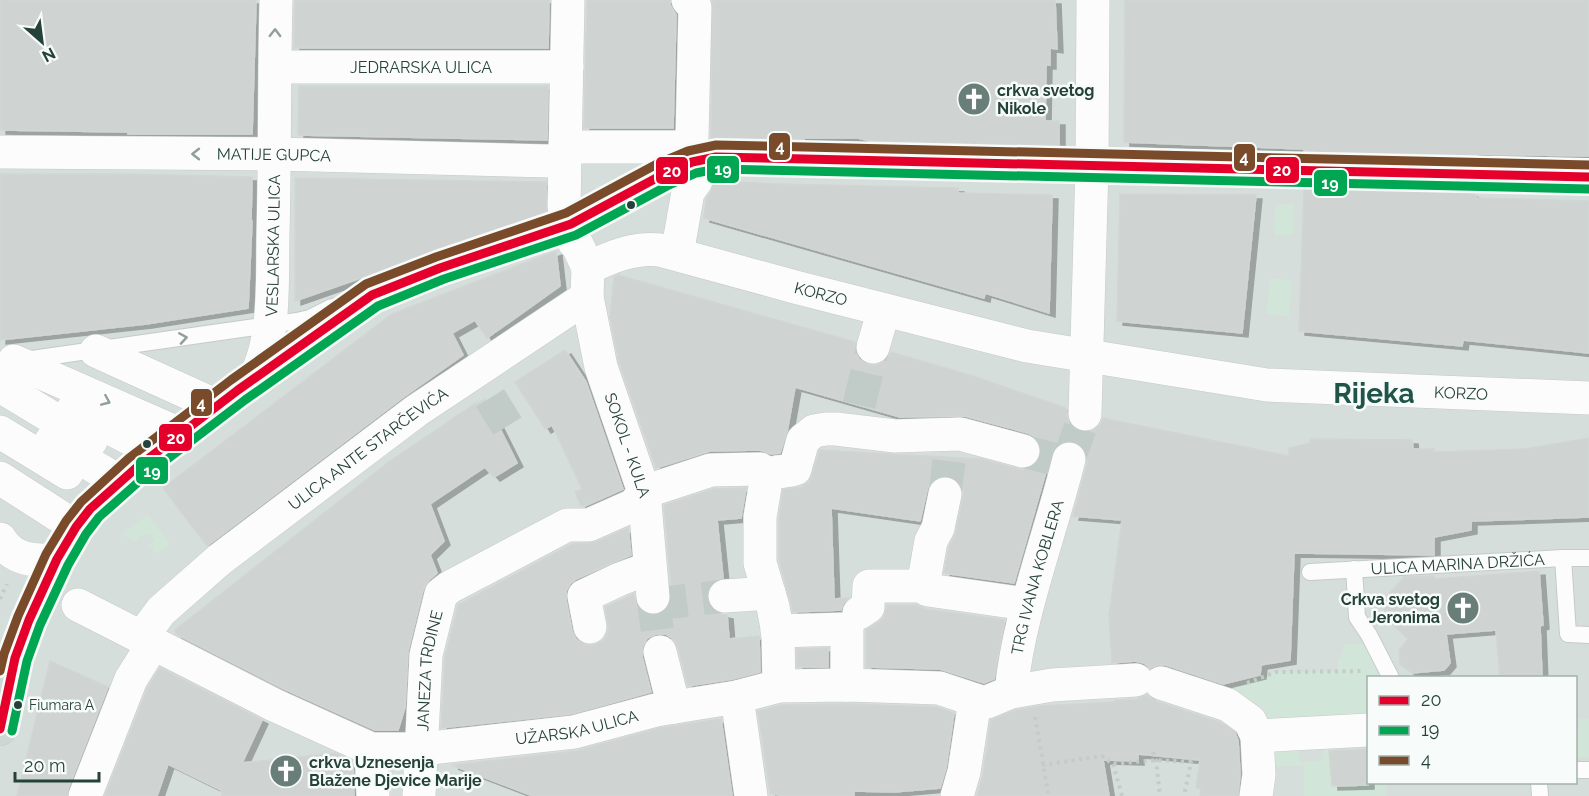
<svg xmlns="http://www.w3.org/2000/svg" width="1589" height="796" font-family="Raleway,sans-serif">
<defs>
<filter id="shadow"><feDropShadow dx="6" dy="4" stdDeviation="0" flood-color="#0004"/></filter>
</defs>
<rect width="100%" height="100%" fill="#e8edeb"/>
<path fill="#d6dedb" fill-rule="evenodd" d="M0 0H1589V796H0ZM1368 678H1576V782H1368Z"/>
<g fill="#d1e6d8">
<polygon points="1276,204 1294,205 1293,235 1274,235"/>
<polygon points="1270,279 1291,280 1289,316 1267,314"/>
<polygon points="148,515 170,544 156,554 153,551 154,548 149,545 155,540 152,534 147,533 143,537 140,536 136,542 121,534"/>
<polygon points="1345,644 1368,644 1386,677 1368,678 1368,726 1278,725 1214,691 1239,686 1276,672 1335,672"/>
<polygon points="1579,719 1589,719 1589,757 1577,757 1578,739 1576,739 1576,732 1579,732"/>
<polygon points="1323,740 1329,743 1332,785 1386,785 1386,796 1304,796 1304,766 1275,766 1275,789 1271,789 1268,754 1298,742 1299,762 1322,761"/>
</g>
<g fill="#cfd4d2" stroke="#d1d6d4" stroke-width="1.5" filter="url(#shadow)">
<polygon points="0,0 256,0 252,134 128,134 128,132 0,130"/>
<polygon points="295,0 549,0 548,48 294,48"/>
<polygon points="587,0 670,0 670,5 676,15 673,128 584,128"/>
<polygon points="712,0 1055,0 1057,49 1050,48 1050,65 1046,65 1045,121 1059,121 1059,145 874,142 858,138 804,138 804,140 711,138"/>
<polygon points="1125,0 1589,0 1589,156 1477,154 1477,157 1468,159 1461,166 1458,176 1461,186 1468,192 1476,195 1476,198 1589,201 1589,353 1463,340 1462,346 1299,331 1304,189 1313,186 1320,179 1323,170 1321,162 1314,154 1304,151 1304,149 1124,142"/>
<polygon points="299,86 548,86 547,140 298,135"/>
<polygon points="0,174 128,174 252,177 251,220 252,221 248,308 146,324 0,340"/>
<polygon points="295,178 546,182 547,213 295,301"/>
<polygon points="714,181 778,184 958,188 958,193 1052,195 1049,313 985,293 984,298 704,218 706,200 711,192"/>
<polygon points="1120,194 1256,195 1242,333 1117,321"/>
<polygon points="556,251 560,286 487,338 475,320 452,333 463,355 405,396 207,546 163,488 392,314"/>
<polygon points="618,275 855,342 855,351 859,359 868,365 877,365 885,361 891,352 973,376 1066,408 1069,423 1075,430 1084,433 1094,430 1101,424 1103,418 1289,456 1289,448 1310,443 1310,439 1412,440 1413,449 1434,449 1433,452 1525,449 1589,438 1589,517 1471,521 1471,530 1434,537 1434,555 1294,553 1290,660 1261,665 1260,675 1223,684 1166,665 1158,665 1150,668 1144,663 1135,661 1112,663 1109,615 1122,520 1073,516 1087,464 1087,455 1082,445 1073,441 1065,441 1056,445 1051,454 1014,583 944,573 949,547 956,532 963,497 963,488 957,480 948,476 940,476 931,481 927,490 920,521 831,508 834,599 848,598 843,604 841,610 793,612 779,560 779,519 783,490 801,487 809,482 820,450 982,459 1018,469 1027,469 1036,465 1041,456 1041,446 1036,437 1028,433 965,416 900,417 795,387 787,432 780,453 771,454 760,450 710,451 656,468 619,362 610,317 614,277"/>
<polygon points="565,350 586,382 623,489 585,506 581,506 575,492 582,489 552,425 545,429 515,382"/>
<polygon points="485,399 517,463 494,477 485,467 430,504 444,541 430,555 437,573 429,580 423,590 408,651 405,707 398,730 375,730 282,688 176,634 175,630 390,461 476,403 477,404"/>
<polygon points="746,488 741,518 717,520 723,578 715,580 708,587 706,598 709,606 716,613 727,615 729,639 759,636 760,672 733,679 688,686 678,647 674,639 666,634 656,634 647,638 642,648 642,657 651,692 571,714 441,728 445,658 458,605 572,544 596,542 628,528 631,555 576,579 570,584 566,591 566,600 572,631 576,639 583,644 594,645 603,641 608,633 608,623 605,607 634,594 637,607 646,614 654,616 663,613 670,605 672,595 664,505 714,489"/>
<polygon points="1539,571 1543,625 1540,626 1542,678 1500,678 1496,630 1446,634 1450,663 1444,670 1412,673 1400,664 1399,650 1408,639 1385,617 1384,600 1404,577 1434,576 1434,579"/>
<polygon points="887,605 916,605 925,609 1005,620 994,679 984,683 940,669 866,667 866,630 878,623 884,617"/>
<polygon points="828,648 828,667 797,667 797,649"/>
<polygon points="50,661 108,687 68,789 67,796 17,796"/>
<polygon points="160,668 262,720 242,763 335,753 353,761 354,796 222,796 221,790 168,764 157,796 105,796 148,687"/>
<polygon points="1147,695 1155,701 1219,722 1235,733 1238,741 1240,774 1238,796 1200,796 1201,789 1196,788 1200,760 1138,754 1138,761 1103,760 1109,796 977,796 983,775 991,720 1016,710 1041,706 1115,702 1115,700 1137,699"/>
<polygon points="847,704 936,707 954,713 946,768 940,788 894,792 854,791 854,796 782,796 770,793 758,711 782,705"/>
<polygon points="721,719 732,796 533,796 452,765 576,751 660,728"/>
<polygon points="1368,749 1368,785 1332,786 1329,751"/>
</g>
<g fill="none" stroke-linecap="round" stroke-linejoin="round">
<g stroke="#c1cbc8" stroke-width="33" stroke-dasharray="33 16" stroke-linecap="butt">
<polyline points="490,398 515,438"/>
<polyline points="859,405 873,347"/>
<polyline points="1023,451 1061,461"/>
<polyline points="1069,459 1085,414"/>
<polyline points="945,494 949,461"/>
<polyline points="653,597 660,652"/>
<polyline points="654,604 725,596"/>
</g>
<polyline stroke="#c1cbc8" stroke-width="33" stroke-dasharray="33 16" stroke-linecap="butt" points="1304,170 1477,176"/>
<defs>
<g id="lane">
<polyline points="25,360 297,321 310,318 332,307"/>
<polyline points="1589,558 1563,558 1568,634 1589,635"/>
<polyline points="1354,569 1357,617 1369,635 1391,678"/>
<path id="s1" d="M1310 572 1563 558"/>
<polyline points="1576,770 1589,770"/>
<polyline points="1539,782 1540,796"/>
</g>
<g id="street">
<path id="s2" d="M275 67H567"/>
<polyline points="565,147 683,147 688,146 692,139 695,7 688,0"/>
<path id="s3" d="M0 152 275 154 549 161"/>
<polyline points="564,207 568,0"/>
<path id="s4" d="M574 242 577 244 588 268C611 257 634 247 660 250L795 287 1027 346 1267 385 1589 398"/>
<polyline points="677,254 688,192 696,181"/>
<path id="s5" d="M587 297 601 367 644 492 653 597"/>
<polyline points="873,347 884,310"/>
<polyline points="96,351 217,406"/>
<polyline points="14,361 180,434"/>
<path id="s6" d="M254 379C276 339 272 280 273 235 275 156 274 78 276 0"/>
<polyline points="0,386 91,441"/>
<polyline points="73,409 156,452"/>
<polyline points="1085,414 1092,166 1093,0"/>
<polyline points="0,432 67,473"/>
<polyline points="51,441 120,482"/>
<polyline points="0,478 76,527"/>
<polyline points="945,494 938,528 931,541 923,586 928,590 1019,603"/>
<polyline points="725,596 769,593"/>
<path id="s7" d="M78 605 274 705 371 749H422L574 732 656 710 737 697 779 686 847 685 939 688 981 702H987L1011 692C1019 613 1050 536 1069 459"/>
<polyline points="859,613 868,607 869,586 923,586"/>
<polyline points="590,627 584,596 620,579 650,568"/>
<polyline points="777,631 847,629 847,685"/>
<path id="s8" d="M141 638 161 611 219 560 416 411 587 297 588 268"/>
<polyline points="660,652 674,707"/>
<polyline points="1161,683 1228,705 1250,721 1257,736 1259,775 1256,796"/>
<path d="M779 686 778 633 773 607 760 563V517L767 475C776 470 785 473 795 469L803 440 814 431 826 429H836L895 436 960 434 1023 451"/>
<polyline points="1011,692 1052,685 1136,680"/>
<polyline points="737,697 751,796"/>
<polyline points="1257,736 1368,730"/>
<polyline points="371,749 373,796"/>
<polyline points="85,796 131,679 153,644"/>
<path id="s9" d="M419 796 426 655 441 594 450 587 567 525H589L634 505 644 492 711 470 760 469 767 475"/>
<polyline points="957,796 964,772 975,700"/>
</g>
<path id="secondary" d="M0 539C13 560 34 562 57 559"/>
<g id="primary">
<polyline points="1477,176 1589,177"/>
<polyline points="0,729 15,658 29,620 57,559 76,527 90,509 136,468 199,419 366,298 387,287 571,224 662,175 692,162 712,157 1304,170"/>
</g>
</defs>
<use href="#lane" stroke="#c5cac8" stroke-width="18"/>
<use href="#street" stroke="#c5cac8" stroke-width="34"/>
<use href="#secondary" stroke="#c3cbc8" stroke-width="34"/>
<use href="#primary" stroke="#c3ccc9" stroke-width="34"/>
<g stroke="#c3ccca" stroke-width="4" stroke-dasharray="3 4.5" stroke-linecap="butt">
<polyline points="0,599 7,584"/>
<polyline points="1247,683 1276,672 1364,671"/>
<polyline points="1035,717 1048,793"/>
<polyline points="1153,752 1156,760 1160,796"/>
<polyline points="1113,764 1122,796"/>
<polyline points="1042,765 1102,756 1113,764 1156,760 1191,762 1184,796"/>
</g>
<use href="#lane" stroke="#fcfcfc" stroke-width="16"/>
<use href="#street" stroke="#fcfcfc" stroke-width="33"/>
<use href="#secondary" stroke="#fcfcfc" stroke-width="33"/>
<use href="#primary" stroke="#cfd7d5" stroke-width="33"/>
<defs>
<polyline id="bus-1" points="0,729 15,658 29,620 57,559 76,527 90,509 136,468 238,390 372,295 440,268 571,224 662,175 692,162 716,157 1589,177"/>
<polyline id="bus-2" points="12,731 27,661 40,625 68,565 86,534 99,517 144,477 245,400 378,306 444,279 576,235 667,186 696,173 717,169 1589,189"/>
<polyline id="bus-3" points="0,671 4,654 18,616 46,554 66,521 81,502 129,458 231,380 366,284 436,257 566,213 657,164 688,151 716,145 1589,165"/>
</defs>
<use href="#bus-1" stroke="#f7fbf9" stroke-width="14"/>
<use href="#bus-2" stroke="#f7fbf9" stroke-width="14"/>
<use href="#bus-3" stroke="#f7fbf9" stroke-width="14"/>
<use href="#bus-1" stroke="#e4002b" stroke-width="9"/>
<use href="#bus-2" stroke="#00a651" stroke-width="9"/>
<use href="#bus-3" stroke="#7a4b2a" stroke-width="9"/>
</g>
<defs><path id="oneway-chevron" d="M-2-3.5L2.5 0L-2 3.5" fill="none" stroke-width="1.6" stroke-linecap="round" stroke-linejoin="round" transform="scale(1.5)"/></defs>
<g stroke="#909f9b">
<use href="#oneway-chevron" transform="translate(275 33) rotate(-89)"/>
<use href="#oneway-chevron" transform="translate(196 154) rotate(-180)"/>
<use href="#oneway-chevron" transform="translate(183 338) rotate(-9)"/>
<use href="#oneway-chevron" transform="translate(106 401) rotate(23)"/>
</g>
<defs>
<symbol id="church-disc" viewBox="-11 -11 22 22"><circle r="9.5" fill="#697e78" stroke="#f7fbf9"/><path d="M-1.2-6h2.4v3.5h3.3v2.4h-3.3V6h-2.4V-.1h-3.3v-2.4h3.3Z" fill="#fff"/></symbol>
</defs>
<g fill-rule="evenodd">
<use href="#church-disc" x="955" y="80" width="38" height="38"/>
<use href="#church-disc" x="1444" y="589" width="38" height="38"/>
<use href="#church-disc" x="267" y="752" width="38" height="38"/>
</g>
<g fill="#24423a" stroke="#f7fbf9" stroke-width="2">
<circle cx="631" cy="205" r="5"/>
<circle cx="147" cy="444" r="5"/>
<circle cx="18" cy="705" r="5"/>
</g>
<g text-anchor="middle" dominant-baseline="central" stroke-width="5" stroke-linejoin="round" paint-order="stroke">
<g font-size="14" fill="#24423a" stroke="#f7fbf9" text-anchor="start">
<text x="29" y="705">Fiumara A</text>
</g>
<g font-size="16" fill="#24423a" stroke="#f7fbf9">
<text stroke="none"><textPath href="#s2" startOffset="146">JEDRARSKA ULICA</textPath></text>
<text stroke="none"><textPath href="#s3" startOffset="274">MATIJE GUPCA</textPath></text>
<text stroke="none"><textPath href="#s6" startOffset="136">VESLARSKA ULICA</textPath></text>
<text stroke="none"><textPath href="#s4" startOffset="272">KORZO</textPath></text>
<text stroke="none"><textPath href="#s4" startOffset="922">KORZO</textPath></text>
<text stroke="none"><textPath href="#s5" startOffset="154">SOKOL - KULA</textPath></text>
<text stroke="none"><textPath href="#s8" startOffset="297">ULICA ANTE STARČEVIĆA</textPath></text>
<text stroke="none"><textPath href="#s1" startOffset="148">ULICA MARINA DRŽIĆA</textPath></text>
<text stroke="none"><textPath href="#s7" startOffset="1095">TRG IVANA KOBLERA</textPath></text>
<text stroke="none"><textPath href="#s9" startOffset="126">JANEZA TRDINE</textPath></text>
<text stroke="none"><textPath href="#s7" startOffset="534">UŽARSKA ULICA</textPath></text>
</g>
<g font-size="16" font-weight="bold" fill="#24423a" stroke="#f7fbf9" text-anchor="start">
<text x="997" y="90">crkva svetog<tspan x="997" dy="18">Nikole</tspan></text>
<text x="1440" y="599" text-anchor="end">Crkva svetog<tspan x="1440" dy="18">Jeronima</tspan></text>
<text x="309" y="762">crkva Uznesenja<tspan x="309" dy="18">Blažene Djevice Marije</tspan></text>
</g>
<g font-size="28" font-weight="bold" fill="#1f5548" stroke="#f7fbf9">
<text x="1374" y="393">Rijeka</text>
</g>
</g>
<g stroke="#f7fbf9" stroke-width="2">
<rect x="768" y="132" width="23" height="29" rx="6" fill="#7a4b2a"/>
<rect x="1233" y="143" width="23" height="29" rx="6" fill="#7a4b2a"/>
<rect x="706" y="155" width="34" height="29" rx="6" fill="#00a651"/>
<rect x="1265" y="156" width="35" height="28" rx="6" fill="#e4002b"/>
<rect x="655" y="156" width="34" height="29" rx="6" fill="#e4002b"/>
<rect x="1313" y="169" width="35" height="28" rx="6" fill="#00a651"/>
<rect x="190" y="388" width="23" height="29" rx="6" fill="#7a4b2a"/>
<rect x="158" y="423" width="35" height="29" rx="6" fill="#e4002b"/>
<rect x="135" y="456" width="34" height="29" rx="6" fill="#00a651"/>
</g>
<g font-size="16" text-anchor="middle" font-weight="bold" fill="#fff">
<text x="780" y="152">4</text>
<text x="1244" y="163">4</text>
<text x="723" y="175">19</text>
<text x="1282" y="176">20</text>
<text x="672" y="177">20</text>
<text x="1330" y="189">19</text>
<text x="201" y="409">4</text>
<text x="176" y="444">20</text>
<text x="152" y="477">19</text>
</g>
<rect x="1367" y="676" width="210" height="108" fill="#f7fbf9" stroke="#a3b1ad" stroke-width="1.5"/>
<rect x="1379" y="696" width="30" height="9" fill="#e4002b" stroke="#a3b1ad" stroke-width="1.5"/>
<text x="1421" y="706" font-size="18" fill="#24423a">20</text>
<rect x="1379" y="726" width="30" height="9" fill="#00a651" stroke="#a3b1ad" stroke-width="1.5"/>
<text x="1421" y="736" font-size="18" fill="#24423a">19</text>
<rect x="1379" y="756" width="30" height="9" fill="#7a4b2a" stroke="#a3b1ad" stroke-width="1.5"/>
<text x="1421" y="766" font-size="18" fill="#24423a">4</text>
<g transform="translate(42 42) rotate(152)" stroke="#f7fbf9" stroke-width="4.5" paint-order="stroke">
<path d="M0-4.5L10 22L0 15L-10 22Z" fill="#24423a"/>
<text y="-9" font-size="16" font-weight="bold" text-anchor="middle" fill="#24423a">N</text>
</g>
<path d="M15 772v9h84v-9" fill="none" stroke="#24423a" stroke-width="3"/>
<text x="24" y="772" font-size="18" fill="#24423a" stroke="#f7fbf9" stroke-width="4.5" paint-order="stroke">20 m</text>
</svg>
